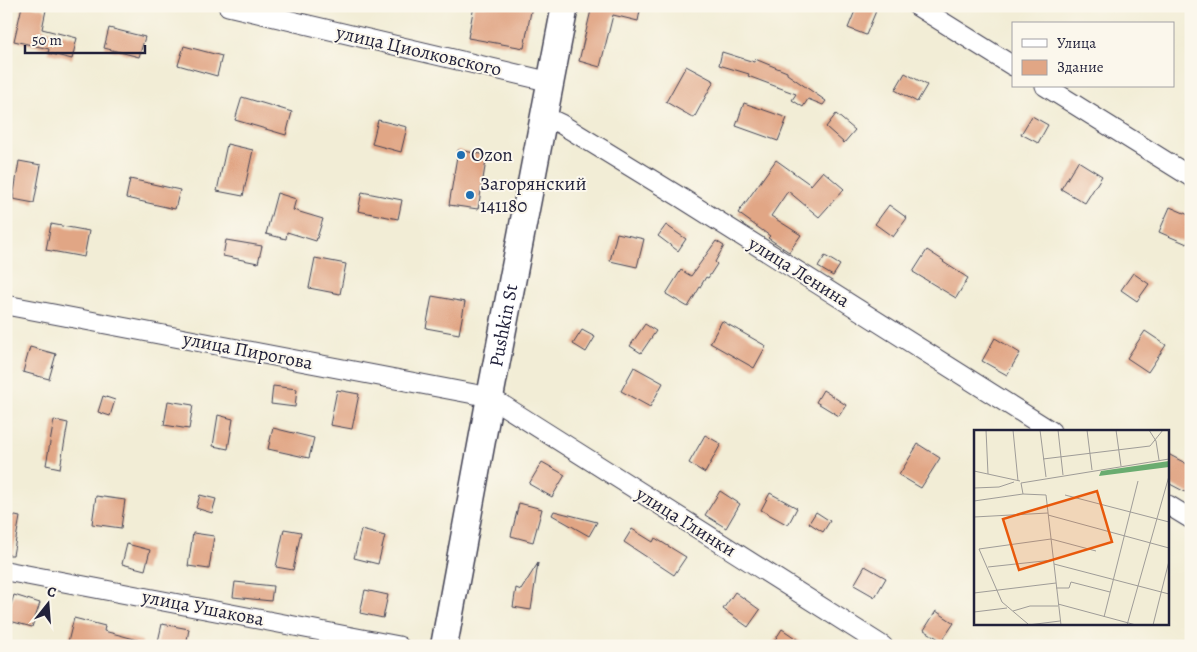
<svg xmlns="http://www.w3.org/2000/svg" width="1197" height="652" font-family="Alegreya,serif">
<rect width="100%" height="100%" fill="#fbf7ec"/>
<filter id="ink" filterUnits="userSpaceOnUse"><feTurbulence type="fractalNoise" baseFrequency=".02" numOctaves="2"/><feDisplacementMap in="SourceGraphic" scale="10" xChannelSelector="R" yChannelSelector="G"/><feConvolveMatrix kernelMatrix="1 2 1 2 8 2 1 2 1" color-interpolation-filters="sRGB"/></filter>
<filter id="wash" filterUnits="userSpaceOnUse"><feTurbulence type="fractalNoise" baseFrequency=".0096" numOctaves="4" result="noise"/><feDisplacementMap in="SourceGraphic" scale="20" xChannelSelector="R" yChannelSelector="G"/><feGaussianBlur stdDeviation="1.12" result="paint"/><feColorMatrix in="noise" values="0 0 0 0 0 0 0 0 0 0 0 0 0 0 0 0 0 1.4 0 .05"/><feComposite in="paint" operator="in"/></filter>
<g filter="url(#wash)">
<rect width="100%" height="100%" fill="#f2edd6"/>
<g id="blocks">
<g fill="#e1a685">
<polygon points="22,6 32,6 46,10 42,29 77,38 72,59 48,53 49,49 14,41"/>
<polygon points="474,6 532,6 524,48 468,38"/>
<polygon points="592,6 641,6 638,21 613,15 600,67 579,61"/>
<polygon points="857,6 865,6 876,11 866,35 848,28"/>
<polygon points="109,28 145,37 139,57 104,48"/>
<polygon points="184,46 222,56 217,76 178,65"/>
<polygon points="722,52 754,62 755,59 787,72 787,74 826,101 823,105 808,99 803,107 792,100 796,94 748,76 749,74 719,65"/>
<polygon points="686,66 714,81 694,118 666,102"/>
<polygon points="905,73 927,85 917,102 895,90"/>
<polygon points="242,97 292,112 286,135 235,120"/>
<polygon points="744,103 787,118 778,141 736,126"/>
<polygon points="836,114 855,130 844,143 826,127"/>
<polygon points="1032,116 1048,125 1038,143 1021,134"/>
<polygon points="378,120 407,127 401,152 372,144"/>
<polygon points="227,144 253,150 243,196 217,191"/>
<polygon points="458,150 487,155 478,209 449,205"/>
<polygon points="776,160 811,185 823,171 844,189 819,217 788,191 771,216 801,235 789,252 768,238 770,236 738,213"/>
<polygon points="19,161 41,165 34,203 13,199"/>
<polygon points="1078,161 1102,176 1085,203 1061,189"/>
<polygon points="130,179 180,190 175,209 126,198"/>
<polygon points="362,192 402,200 398,219 358,211"/>
<polygon points="277,193 296,199 293,210 323,219 316,241 287,232 286,239 266,234"/>
<polygon points="889,205 907,218 893,237 875,224"/>
<polygon points="1170,207 1191,216 1191,236 1187,244 1159,232"/>
<polygon points="51,224 89,231 84,257 46,250"/>
<polygon points="666,225 686,239 678,251 658,236"/>
<polygon points="617,233 644,239 637,267 610,261"/>
<polygon points="226,240 262,246 258,263 223,256"/>
<polygon points="716,241 724,246 715,262 717,264 708,278 706,277 688,307 666,294 681,270 691,276"/>
<polygon points="927,250 944,261 943,262 968,278 956,298 913,272"/>
<polygon points="825,256 840,265 833,276 818,267"/>
<polygon points="315,258 346,264 340,294 309,288"/>
<polygon points="1133,273 1149,284 1137,301 1121,290"/>
<polygon points="432,296 465,302 459,334 426,328"/>
<polygon points="722,321 766,346 754,368 710,343"/>
<polygon points="645,324 656,331 641,353 630,346"/>
<polygon points="582,330 595,337 586,352 573,344"/>
<polygon points="1145,331 1166,345 1148,372 1127,358"/>
<polygon points="995,338 1020,353 1007,375 982,361"/>
<polygon points="30,347 56,354 49,379 23,372"/>
<polygon points="634,367 663,383 650,407 621,391"/>
<polygon points="273,386 297,389 295,407 271,404"/>
<polygon points="337,390 359,394 352,429 330,425"/>
<polygon points="823,390 846,405 839,416 816,402"/>
<polygon points="103,396 115,400 110,416 98,412"/>
<polygon points="168,401 193,405 189,429 164,425"/>
<polygon points="218,415 233,419 228,449 213,446"/>
<polygon points="54,420 68,423 60,468 46,465"/>
<polygon points="273,428 314,438 309,458 268,449"/>
<polygon points="705,435 721,444 705,473 689,463"/>
<polygon points="918,444 940,458 921,488 899,475"/>
<polygon points="1168,454 1191,466 1191,495 1168,483"/>
<polygon points="542,462 565,475 552,497 529,484"/>
<polygon points="720,491 740,504 726,528 705,515"/>
<polygon points="770,493 797,508 788,525 761,510"/>
<polygon points="200,495 216,499 212,513 196,508"/>
<polygon points="96,496 125,500 121,528 92,524"/>
<polygon points="519,503 542,509 533,542 511,536"/>
<polygon points="554,511 597,522 589,536 552,515"/>
<polygon points="816,512 830,521 823,532 809,523"/>
<polygon points="6,514 20,517 13,555 6,555"/>
<polygon points="284,529 301,532 293,570 276,567"/>
<polygon points="632,529 653,542 655,538 686,557 674,575 624,542"/>
<polygon points="361,530 385,536 378,564 354,558"/>
<polygon points="193,533 214,536 209,569 188,566"/>
<polygon points="127,544 150,550 145,570 122,564"/>
<polygon points="538,563 531,610 513,607 516,588 521,590"/>
<polygon points="865,566 886,578 875,597 854,585"/>
<polygon points="235,582 273,586 271,601 233,597"/>
<polygon points="365,590 388,595 383,618 360,613"/>
<polygon points="735,592 760,610 748,627 723,609"/>
<polygon points="14,595 40,603 32,627 6,620"/>
<polygon points="936,611 954,623 942,641 924,630"/>
<polygon points="74,618 105,626 104,631 142,641 142,646 67,646"/>
<polygon points="162,624 189,629 186,646 157,646"/>
<polygon points="782,629 807,646 771,646"/>
</g>
</g>
</g>
<g filter="url(#ink)">
<use href="#blocks" fill-opacity="0" stroke="#414052" stroke-width="1"/>
<g fill="none" stroke-linecap="round" stroke-linejoin="round">
<defs>
<g id="minor">
<polyline points="228,6 551,82"/>
<polyline points="917,6 1013,66"/>
<polyline points="1045,86 1191,177"/>
<polyline points="544,116 561,124 680,197 1051,431"/>
<polyline points="6,305 490,397 883,646"/>
<polyline points="1168,505 1191,519"/>
<polyline points="6,571 399,646"/>
</g>
<g id="secondary">
<path id="s1" d="M444 646 490 397 565 6"/>
</g>
</defs>
<use href="#minor" stroke="#414052" stroke-width="21"/>
<use href="#secondary" stroke="#414052" stroke-width="29"/>
<use href="#minor" stroke="#fff" stroke-width="19"/>
<use href="#secondary" stroke="#fff" stroke-width="26"/>
</g>
</g>
<g fill="#1f6fb2" stroke="#fbf7ec" stroke-width="2">
<circle cx="461" cy="155" r="5"/>
<circle cx="470" cy="195" r="5"/>
</g>
<g text-anchor="middle" dominant-baseline="central" stroke-width="4" stroke-linejoin="round" paint-order="stroke">
<g font-size="19" fill="#22223b" stroke="#fbf7ec">
<text transform="translate(419 51) rotate(13)">улица Циолковского</text>
<text transform="translate(799 272) rotate(32)">улица Ленина</text>
<text stroke="none"><textPath href="#s1" startOffset="326">Pushkin St</textPath></text>
<text transform="translate(248 351) rotate(11)">улица Пирогова</text>
<text transform="translate(686 522) rotate(32)">улица Глинки</text>
<text transform="translate(203 608) rotate(11)">улица Ушакова</text>
</g>
<g font-size="19" fill="#22223b" stroke="#fbf7ec" text-anchor="start">
<text x="471" y="155">Ozon</text>
<text x="480" y="184">Загорянский<tspan x="480" dy="22">141180</tspan></text>
</g>
</g>
<g transform="translate(974 430)">
<rect width="195" height="195" fill="#f2edd6"/>
<path d="M195 31V37L125 46 127 41Z" fill="#6aac70"/>
<path fill="none" stroke="#9f9c98" stroke-width="1" d="M12 0 14 44M39 0 44 51M66 0 72 47M84 0 89 45M113 0 118 40M142 0 147 36M175 0 182 11 185 30M69 29 176 16 189 0M0 41 46 51M0 58 25 57 40 52M91 65 195 92M0 71 49 64M74 85 195 118M0 87 74 83M80 134 195 164M14 137 79 130M82 158H95L97 152 136 162M0 163 82 153M84 174 162 195M39 181 56 176H84M0 182 33 178M130 187 164 51M54 194 28 172 5 119 77 109 122 121M54 195 86 191M87 195 72 65 49 64 47 53 195 29M153 195 195 46M179 195 195 131"/>
<path fill="#e8590c" fill-opacity="0.15" stroke="#e8590c" stroke-width="2.5" d="M123 61 138 112 45 140 29 89Z"/>
<rect width="195" height="195" fill="none" stroke="#22223b" stroke-width="2.5"/>
</g>
<rect width="1197" height="652" fill="none" stroke="#fbf7ec" stroke-width="25"/>
<rect x="1012" y="22" width="162" height="65" fill="#fbf7ec" stroke="#a4a2a5"/>
<rect x="1022" y="39" width="25" height="8" fill="#ffffff" stroke="#a4a2a5"/>
<text x="1057" y="48" font-size="15" fill="#22223b">Улица</text>
<rect x="1022" y="60" width="25" height="15" fill="#e1a685" stroke="#a4a2a5"/>
<text x="1057" y="72" font-size="15" fill="#22223b">Здание</text>
<g transform="translate(48 604) rotate(17)" stroke="#fbf7ec" stroke-width="4" paint-order="stroke">
<path d="M0-4L9 19L0 12L-9 19Z" fill="#22223b"/>
<text y="-8" font-size="14" font-weight="bold" text-anchor="middle" fill="#22223b">С</text>
</g>
<path d="M25 45v8h120v-8" fill="none" stroke="#22223b" stroke-width="2.5"/>
<text x="32" y="45" font-size="15" fill="#22223b" stroke="#fbf7ec" stroke-width="4" paint-order="stroke">50 m</text>
</svg>
